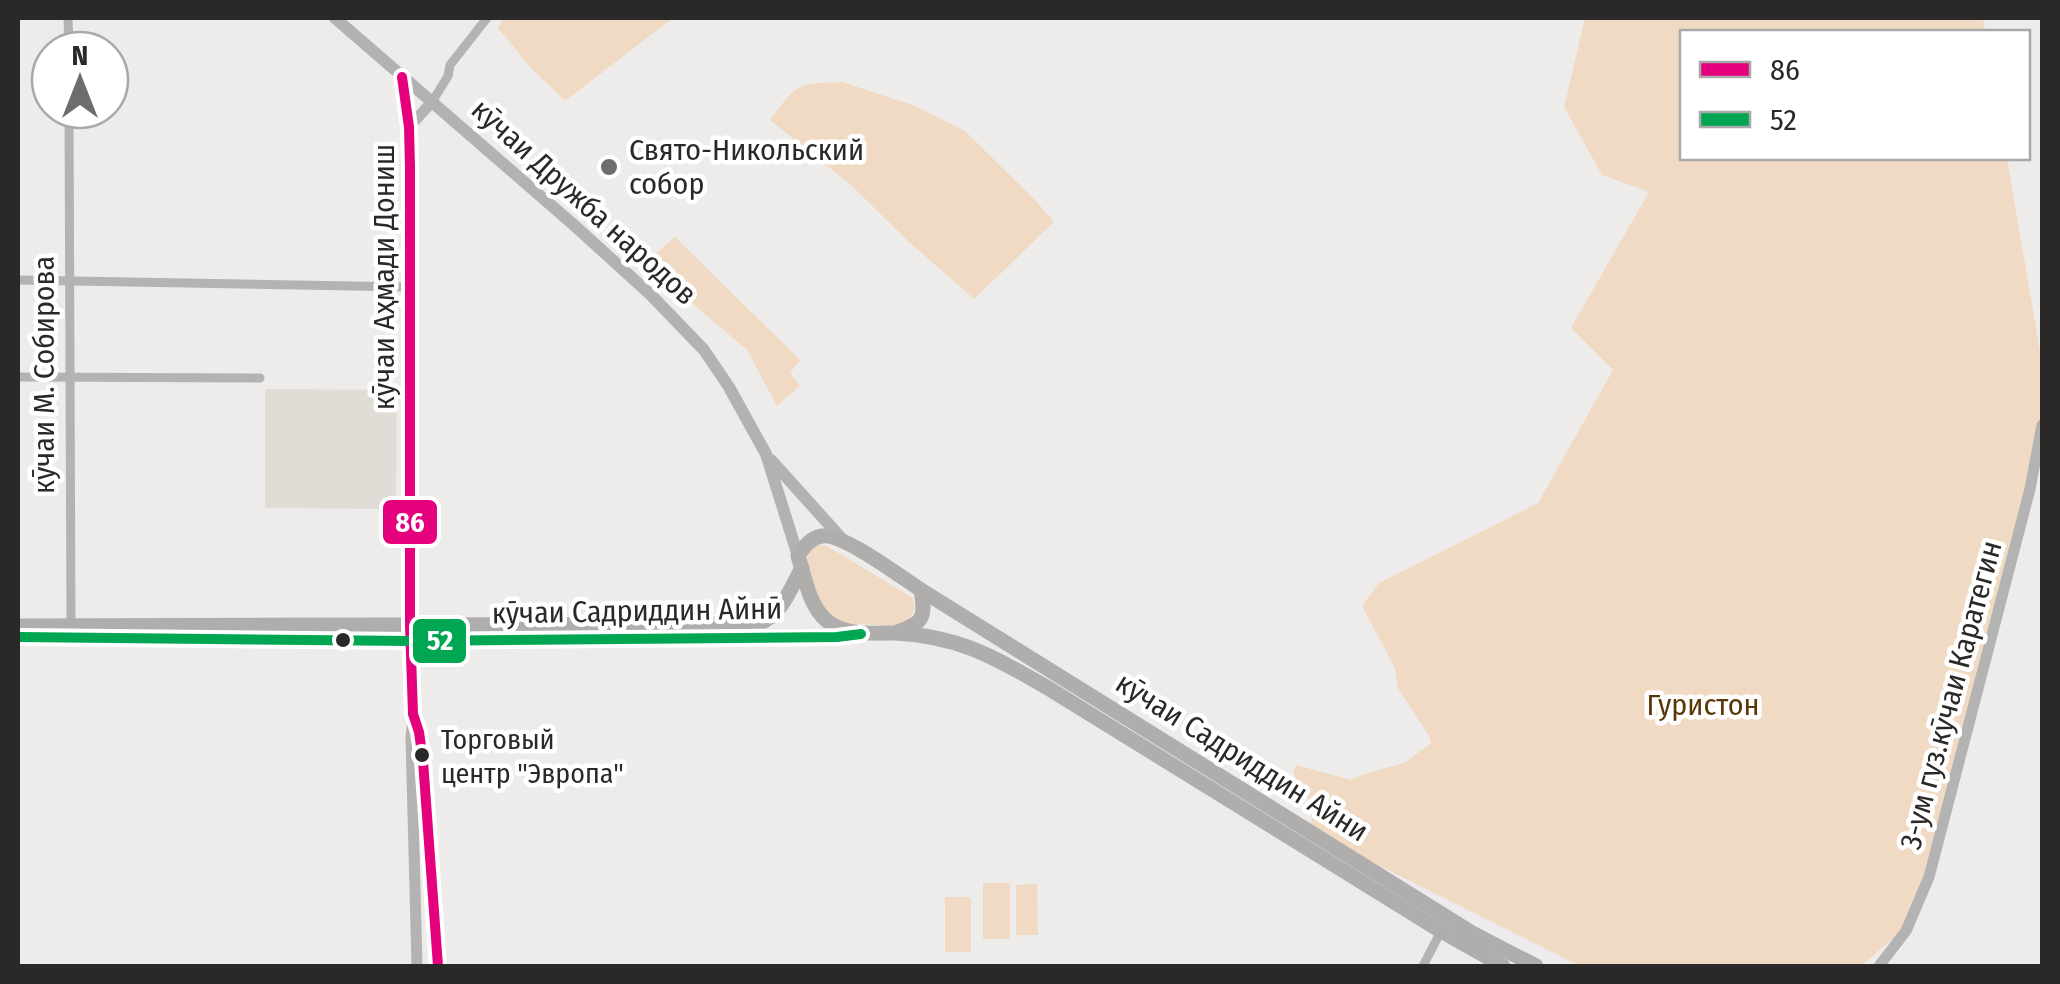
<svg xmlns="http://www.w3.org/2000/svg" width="2060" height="984" font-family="'Fira Sans Condensed',sans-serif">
<rect width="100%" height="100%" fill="#eeecea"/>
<polygon fill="#e1dcd6" points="265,389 397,390 396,509 265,508"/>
<g fill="#f0dac3">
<polygon points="503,18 673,18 565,101 531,68 498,28"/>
<polygon points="1585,18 1983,18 1985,32 1682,32 1682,158 2007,158 2042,363 2042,425 2030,485 1918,917 1861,966 1580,966 1306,829 1316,812 1293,773 1296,765 1351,780 1361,775 1404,763 1431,743 1429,736 1398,688 1395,668 1362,606 1379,583 1538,503 1613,370 1571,328 1649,192 1602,175 1564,107"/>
<path d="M842 82 913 105 965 131 1036 201 1054 222 974 299 909 242 851 185 770 120C798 83 795 84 842 82Z"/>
<polygon points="675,237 800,360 790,373 800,386 777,406 747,350 685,297 643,265"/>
<polygon points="818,545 827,546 913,598 914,610 906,627 839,623 820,607 806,560 810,552"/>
<rect x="983" y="883" width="27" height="56"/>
<polygon points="1037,884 1038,935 1016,935 1016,885"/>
<rect x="945" y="897" width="26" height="55"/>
</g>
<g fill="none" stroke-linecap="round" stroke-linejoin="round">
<g stroke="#b3b3b3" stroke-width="9">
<polyline points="68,18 69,50"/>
<polyline points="432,102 448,76 450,65 487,18"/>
<polyline points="69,110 71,627"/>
<polyline points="18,280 410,287"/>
<polyline points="18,377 260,378"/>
<polyline points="1423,966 1441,931"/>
</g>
<g stroke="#b3b3b3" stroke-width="11">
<polyline points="402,77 409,127 410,168 410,625 413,714 419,732 423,761 438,966"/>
<polyline points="409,127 432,102"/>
<polyline points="413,719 411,737 417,966"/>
<polyline points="1879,966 1906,931 1929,877 2030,489 2042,425"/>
</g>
<g stroke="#b2b2b2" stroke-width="12">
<polyline points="335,18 575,226 651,295 704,350 729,387 766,454 798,556"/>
<polyline points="771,460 843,540"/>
</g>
<g stroke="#b0aeac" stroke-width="15">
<polyline points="921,590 1474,934 1536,966"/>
<path d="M18 626 758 624C782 615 790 589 802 568"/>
<path d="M895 633C923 623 926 619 921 590 901 577 843 533 822 536 810 538 804 547 798 556 805 578 809 605 826 620 843 636 873 633 895 633 959 636 994 657 1048 688L1441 931 1503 966"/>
<polyline points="18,637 411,641 851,635"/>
</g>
<defs>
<polyline id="bus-1" points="402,77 409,127 410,168 410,625 413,714 419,732 423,761 438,966"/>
<polyline id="bus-2" points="18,637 411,641 837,637 861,634"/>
</defs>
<use href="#bus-1" stroke="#fff" stroke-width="18"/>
<use href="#bus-2" stroke="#fff" stroke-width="18"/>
<use href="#bus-1" stroke="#e5007d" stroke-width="10"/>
<use href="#bus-2" stroke="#00a651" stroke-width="10"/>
</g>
<circle fill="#6f6d6c" stroke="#fff" stroke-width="4" cx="609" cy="167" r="10"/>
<g fill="#2a2928" stroke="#fff" stroke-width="4">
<circle cx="343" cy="640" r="9"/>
<circle cx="422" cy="755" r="9"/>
</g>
<g text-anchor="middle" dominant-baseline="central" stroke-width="9" stroke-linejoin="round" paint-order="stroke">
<g font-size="28" fill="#2a2928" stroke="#fff" text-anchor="start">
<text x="441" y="739">Торговый<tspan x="441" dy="34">центр "Эвропа"</tspan></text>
</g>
<g font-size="30" fill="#2a2928" stroke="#fff" text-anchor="start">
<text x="629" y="150">Свято-Никольский<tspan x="629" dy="34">собор</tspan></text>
</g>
<g font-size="30" fill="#2a2928" stroke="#fff">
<text transform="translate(584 202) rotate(42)">кӯчаи Дружба народов</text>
<text transform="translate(384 277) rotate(-90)">кӯчаи Аҳмади Дониш</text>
<text transform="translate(44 375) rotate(-90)">кӯчаи М. Собирова</text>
<text transform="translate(637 611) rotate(-1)">кӯчаи Садриддин Айнӣ</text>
<text transform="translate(1951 695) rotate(-75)">3-ум гуз.кӯчаи Каратегин</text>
<text transform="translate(1242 757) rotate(32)">кӯчаи Садриддин Айни</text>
</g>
<g font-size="30" fill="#593706" stroke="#fff">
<text x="1703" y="705">Гуристон</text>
</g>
</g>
<g stroke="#fff" stroke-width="4">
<rect x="381" y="498" width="58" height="48" rx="10" fill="#e5007d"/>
<rect x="411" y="617" width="57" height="48" rx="10" fill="#00a651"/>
</g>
<g font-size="28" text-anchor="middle" font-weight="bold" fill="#fff">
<text x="410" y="532">86</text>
<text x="440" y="650">52</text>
</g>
<rect width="2060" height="984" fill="none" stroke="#2a2928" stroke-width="40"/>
<rect x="1680" y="30" width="350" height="130" fill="#ffffff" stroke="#aaa9a9" stroke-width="2.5"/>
<rect x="1700" y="62" width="50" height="15" fill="#e5007d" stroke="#aaa9a9" stroke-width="2.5"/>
<text x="1770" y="80" font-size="30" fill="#2a2928">86</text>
<rect x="1700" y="112" width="50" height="15" fill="#00a651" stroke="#aaa9a9" stroke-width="2.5"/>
<text x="1770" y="130" font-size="30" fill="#2a2928">52</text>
<g transform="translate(80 80)"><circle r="48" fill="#ffffff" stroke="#aaa9a9" stroke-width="2.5"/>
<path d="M0-8L18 38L0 25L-18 38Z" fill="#6f6d6c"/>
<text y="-15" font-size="28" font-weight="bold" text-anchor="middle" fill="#2a2928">N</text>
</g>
</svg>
